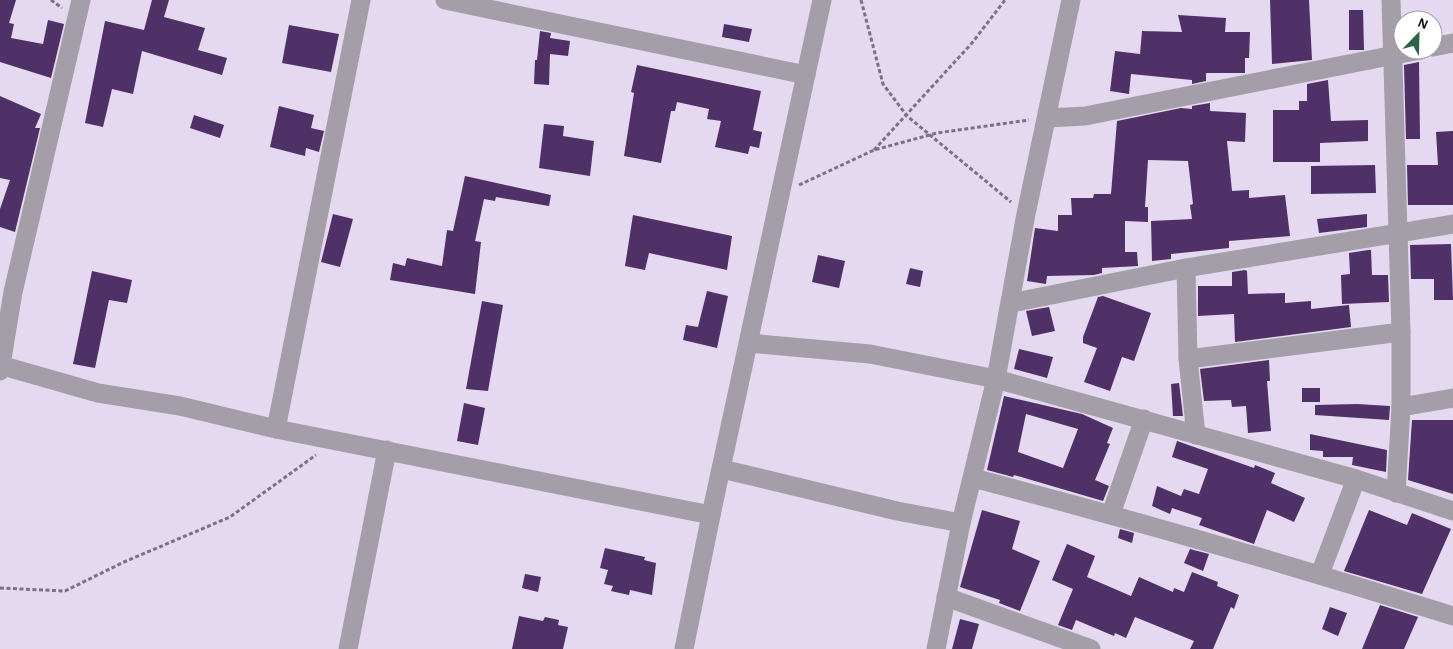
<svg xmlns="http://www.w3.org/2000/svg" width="1453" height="649" font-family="'Alegreya Sans',sans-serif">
<rect width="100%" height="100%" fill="#e5d9f2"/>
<g fill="#4f3067" fill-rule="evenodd">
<polygon points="0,0 16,0 9,23 14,24 11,38 43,44 48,20 64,24 51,78 0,62"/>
<polygon points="152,0 169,0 164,17 205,28 198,50 227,58 222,75 142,51 133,94 112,89 103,127 85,123 105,21 144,30"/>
<polygon points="1270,0 1309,0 1312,60 1272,64"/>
<polygon points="1349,10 1363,10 1364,50 1349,50"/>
<polygon points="1178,15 1226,18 1225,32 1250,32 1249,58 1245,58 1245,73 1206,73 1206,81 1192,84 1192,80 1131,74 1129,94 1110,91 1115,51 1140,54 1142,31 1182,32"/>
<polygon points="724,24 752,29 749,42 722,37"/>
<polygon points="289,25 339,34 331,72 282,63"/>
<polygon points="540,31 551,33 550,38 570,41 568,56 550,54 549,85 534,84 535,60 537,60"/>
<polygon points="1419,62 1420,139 1406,139 1404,65"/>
<polygon points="637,65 761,91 753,130 762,132 759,148 750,146 748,154 715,147 721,121 707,119 709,109 677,102 675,111 671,111 661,163 624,156 634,93 631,92"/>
<polygon points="1328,80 1331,121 1368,120 1368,141 1320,143 1320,162 1273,162 1273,110 1299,110 1299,101 1307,101 1307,84"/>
<polygon points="0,96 41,114 35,128 40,128 15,232 0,227 0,209 10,180 0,178"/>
<polygon points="1210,103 1210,111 1246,113 1245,142 1227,141 1232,191 1249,190 1249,198 1285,195 1290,236 1229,241 1229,248 1171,254 1171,259 1152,261 1151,221 1192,219 1190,205 1193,204 1188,161 1148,160 1145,207 1148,207 1148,222 1125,221 1125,252 1137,252 1138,266 1102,268 1102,273 1094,275 1047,276 1046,284 1027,281 1035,228 1058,231 1058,215 1072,215 1071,198 1093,198 1094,194 1111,194 1117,121 1181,108 1192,109 1192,106"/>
<polygon points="279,106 314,115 311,128 324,131 319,152 306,148 305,156 270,147"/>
<polygon points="194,115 224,125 220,138 190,128"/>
<polygon points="544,124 564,126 563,136 594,141 590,176 539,168"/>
<polygon points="1453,131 1453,205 1408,205 1407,165 1438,165 1436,132"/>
<polygon points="1375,165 1376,193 1311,194 1311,166"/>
<polygon points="465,176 551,195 549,206 496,197 495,201 484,199 475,241 481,242 475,294 390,280 393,263 405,266 407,258 442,266 447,230 453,231"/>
<polygon points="333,214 353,219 340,267 321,262"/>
<polygon points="1367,214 1367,227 1319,233 1317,219"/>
<polygon points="633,215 732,236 727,270 649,253 645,270 625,266"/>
<polygon points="1451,244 1453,300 1434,300 1434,279 1411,279 1410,245"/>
<polygon points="1368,250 1371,250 1372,275 1388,275 1389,302 1342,304 1341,275 1350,274 1349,253"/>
<polygon points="818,255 845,261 839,288 812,282"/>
<polygon points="910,268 923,271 920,287 906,284"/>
<polygon points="1245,270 1247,271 1248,294 1285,293 1285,303 1311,301 1311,309 1349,305 1351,327 1235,342 1234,314 1198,316 1198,286 1232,286 1232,272"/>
<polygon points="92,271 132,280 127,303 109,300 95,368 73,364"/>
<polygon points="707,291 728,296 717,348 683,340 686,325 698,327"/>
<polygon points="1103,296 1151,313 1134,361 1122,357 1110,391 1084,382 1097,348 1083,343 1083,337 1098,297"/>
<polygon points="482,301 503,305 488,391 466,389"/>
<polygon points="1049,307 1055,331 1032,336 1026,311"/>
<polygon points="1019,349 1053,357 1047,378 1014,369"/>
<polygon points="1269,360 1270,381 1267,381 1271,431 1248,433 1246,406 1232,407 1231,400 1204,401 1200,369"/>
<polygon points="1179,383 1183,416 1173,416 1171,384"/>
<rect x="1302" y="388" width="18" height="14"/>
<path d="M1004 396 1082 414 1113 428 1107 443 1110 444 1095 480 1109 486 1103 501 1014 475 1013 477 987 470ZM1026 414 1078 429 1063 468 1018 452Z"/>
<polygon points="464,403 485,408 478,445 457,441"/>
<polygon points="1357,404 1390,406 1389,420 1315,415 1315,405"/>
<polygon points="1412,420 1453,420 1453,494 1408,480"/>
<polygon points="1310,434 1387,450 1386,472 1352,465 1353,457 1323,457 1323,451 1310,450"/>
<polygon points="1177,441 1254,468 1255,465 1275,473 1271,483 1305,498 1294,522 1267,510 1254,544 1199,525 1202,518 1172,508 1170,514 1152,506 1157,486 1181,496 1184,489 1199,494 1208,469 1172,457"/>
<polygon points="982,510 1020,521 1012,549 1040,561 1020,611 999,603 1000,600 960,587"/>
<polygon points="1369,510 1407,525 1412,513 1451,529 1422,594 1344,571"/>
<polygon points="1120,529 1134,533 1132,543 1118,538"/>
<polygon points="1067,544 1095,556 1087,577 1131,596 1139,577 1173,592 1174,588 1184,592 1192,572 1218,582 1217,586 1239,595 1234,609 1231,607 1213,649 1190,649 1194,641 1135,617 1126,638 1115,633 1114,636 1076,620 1072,630 1058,625 1073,589 1052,580"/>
<polygon points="605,548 645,557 644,560 656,563 652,595 630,590 629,595 611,591 613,586 604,584 608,570 600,568"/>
<polygon points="1190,549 1209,554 1203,571 1184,563"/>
<polygon points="525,574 541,577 538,592 522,588"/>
<polygon points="1380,605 1418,617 1404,649 1362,649"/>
<polygon points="1330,607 1347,613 1338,636 1322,629"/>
<polygon points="519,616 543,621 545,617 559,620 558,625 568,627 563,649 512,649"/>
<polygon points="960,619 979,624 972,649 952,649"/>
</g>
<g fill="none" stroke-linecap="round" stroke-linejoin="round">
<g stroke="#7a7282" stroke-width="3" stroke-dasharray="4 2.5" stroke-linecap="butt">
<polyline points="51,0 62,8"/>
<polyline points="861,0 883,84 907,116 1011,202"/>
<polyline points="874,150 972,43 1005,0"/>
<polyline points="799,185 874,150 937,133 1029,120"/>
<polyline points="0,588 65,591 124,562 230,517 316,455"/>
</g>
<g stroke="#a39ea8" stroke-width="19">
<polyline points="445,0 806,75"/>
<polyline points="1391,0 1401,332 1401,407 1396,493"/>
<polyline points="1433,47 1453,43"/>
<polyline points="1047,118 1085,116 1420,50"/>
<polyline points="1186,268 1188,359 1196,435"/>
<polyline points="1011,303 1186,268 1453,224"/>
<polyline points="749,343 870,354 996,379 1356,479 1453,511"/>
<polyline points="1188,359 1401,332"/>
<polyline points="0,365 98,393 180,406 276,429 711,515"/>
<polyline points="0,371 13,292 81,0"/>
<polyline points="1401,407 1453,398"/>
<polyline points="276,429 361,0"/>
<polyline points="722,469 897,511 961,523"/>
<path d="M973 478C1134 520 1294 566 1453 616"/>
<polyline points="1111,514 1144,419"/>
<polyline points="1320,574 1356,479"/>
<polyline points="946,597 1091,649"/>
<polyline points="348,649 387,450"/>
<polyline points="684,649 711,515 822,0"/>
<polyline points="936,649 961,523 996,379 1026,214 1071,0"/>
</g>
</g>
<g transform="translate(1418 35) rotate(23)"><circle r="24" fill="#ffffff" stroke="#a19fa2"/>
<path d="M0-4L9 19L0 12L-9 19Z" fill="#2d6349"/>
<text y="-8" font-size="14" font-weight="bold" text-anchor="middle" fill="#130f17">N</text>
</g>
</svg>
